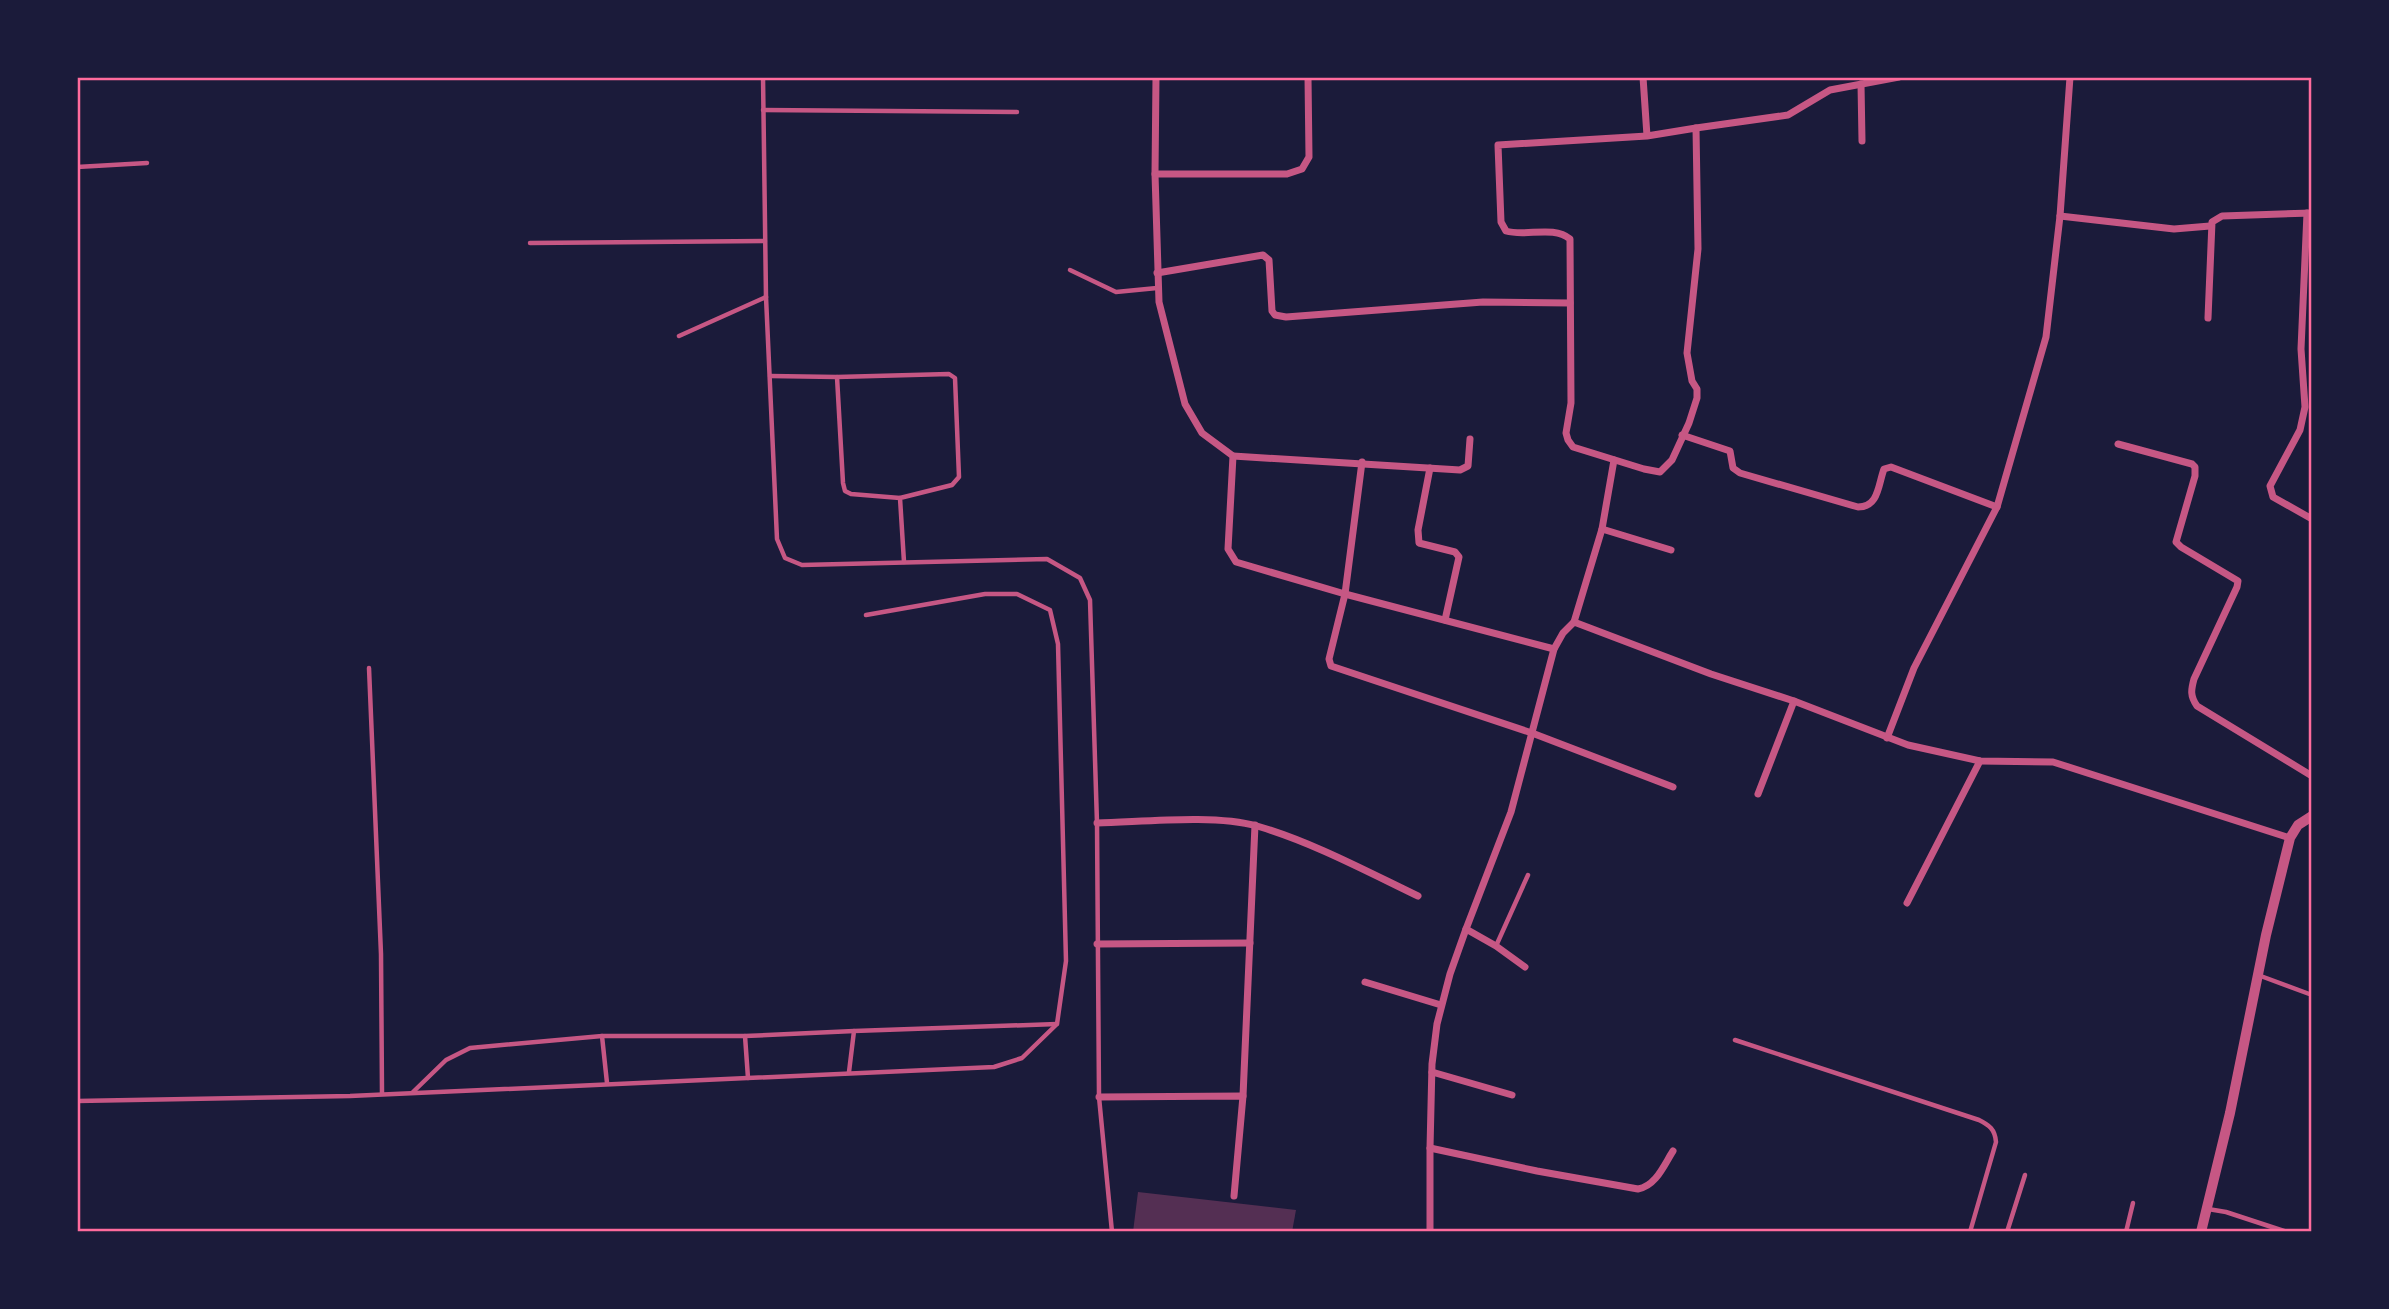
<svg xmlns="http://www.w3.org/2000/svg" width="2389" height="1309" font-family="Merriweather,serif">
<rect width="100%" height="100%" fill="#1b1b3a"/>
<polygon fill="#542f53" points="1138,1192 1296,1210 1292,1232 1133,1232"/>
<g fill="none" stroke-linecap="round" stroke-linejoin="round">
<g stroke="#c65784" stroke-width="4.5">
<polyline points="763,77 766,297 777,539 785,558 802,565 1047,559 1080,578 1090,600 1097,823 1099,1097 1112,1232"/>
<polyline points="763,110 1017,112"/>
<polyline points="77,167 147,163"/>
<polyline points="530,243 765,241"/>
<polyline points="1070,270 1116,292 1157,288"/>
<polyline points="679,336 766,297"/>
<polyline points="770,376 837,377 949,374 955,378 959,477 952,485 900,498 904,562"/>
<polyline points="837,377 843,483 845,491 851,494 900,498"/>
<polyline points="369,668 381,954 382,1093"/>
<polyline points="1496,946 1528,875"/>
<polyline points="2258,975 2312,995"/>
<polyline points="602,1036 607,1083"/>
<polyline points="745,1036 854,1031"/>
<path d="M1735 1040 1979 1120C1989 1125 1995 1129 1996 1142L1970 1232"/>
<polyline points="849,1072 854,1031 1057,1024"/>
<polyline points="413,1092 446,1060 470,1048 602,1036 745,1036 748,1078"/>
<polyline points="77,1101 350,1096 994,1067 1022,1058 1057,1024 1066,961 1058,644 1050,610 1017,594 985,594 866,615"/>
<polyline points="2208,1209 2226,1212 2287,1232"/>
<polyline points="2007,1232 2025,1175"/>
<polyline points="2126,1232 2133,1203"/>
</g>
<g stroke="#c65784" stroke-width="7">
<polyline points="1156,77 1155,174 1159,302 1185,404 1202,433 1233,456 1228,549 1236,562 1345,594 1554,649"/>
<path d="M1643 77 1647 136 1696 128 1698 249 1687 353 1692 381 1697 389V398L1689 423 1672 460 1660 472 1644 469 1573 447 1568 440 1566 433 1571 403 1570 239C1553 225 1526 237 1506 231L1501 222 1498 145 1647 136"/>
<polyline points="1861,84 1862,141"/>
<polyline points="1696,128 1788,115 1830,90 1899,77"/>
<polyline points="1155,174 1287,174 1302,169 1309,157 1308,77"/>
<polyline points="2307,213 2301,349 2305,407 2300,430 2270,486 2273,497 2312,519"/>
<polyline points="2060,216 2174,229 2210,226"/>
<polyline points="1157,273 1263,255 1269,260 1272,311 1275,315 1286,317 1483,302 1570,303"/>
<polyline points="2208,318 2212,222 2222,216 2312,213"/>
<path d="M1682 435 1730 451 1733 468 1740 473 1858 507C1879 507 1878 485 1884 469L1891 467 1997 507"/>
<path d="M2118 444 2192 464 2195 467V476L2176 542 2181 547 2238 581 2237 587 2194 679C2191 690 2190 696 2197 706L2312 776"/>
<polyline points="1233,456 1460,470 1468,466 1470,439"/>
<polyline points="1362,462 1345,594 1329,659 1331,666 1532,733 1673,787"/>
<polyline points="1430,468 1418,530 1419,543 1455,552 1459,557 1445,620"/>
<polyline points="1602,529 1671,550"/>
<polyline points="1574,622 1602,529 1614,460"/>
<polyline points="1887,738 1914,668 1997,507 2046,337 2060,216 2070,77"/>
<polyline points="1758,794 1794,701"/>
<path d="M1097 823C1142 822 1214 814 1257 826 1312 842 1366 871 1418 896"/>
<polyline points="1907,903 1980,761"/>
<polyline points="1466,929 1496,946 1525,967"/>
<polyline points="1097,944 1250,943"/>
<polyline points="1365,982 1441,1005"/>
<polyline points="1432,1072 1512,1095"/>
<polyline points="1243,1096 1255,825"/>
<polyline points="1099,1097 1243,1096 1234,1196"/>
<path d="M1430 1148 1537 1171 1638 1189C1656 1186 1664 1165 1673 1151"/>
<polyline points="1430,1232 1430,1148 1432,1064 1437,1024 1450,974 1466,929 1511,812 1554,649 1563,633 1574,622 1711,674 1794,701 1908,745 1980,761 2053,762 2290,838"/>
</g>
<polyline stroke="#c65784" stroke-width="10" points="2201,1232 2230,1113 2266,935 2290,838 2298,825 2312,816"/>
</g>
<rect width="2389" height="1309" fill="none" stroke="#1b1b3a" stroke-width="158"/>
<rect x="79" y="79" width="2231" height="1151" fill="none" stroke="#ff6b9d" stroke-width="2.5"/>
</svg>
